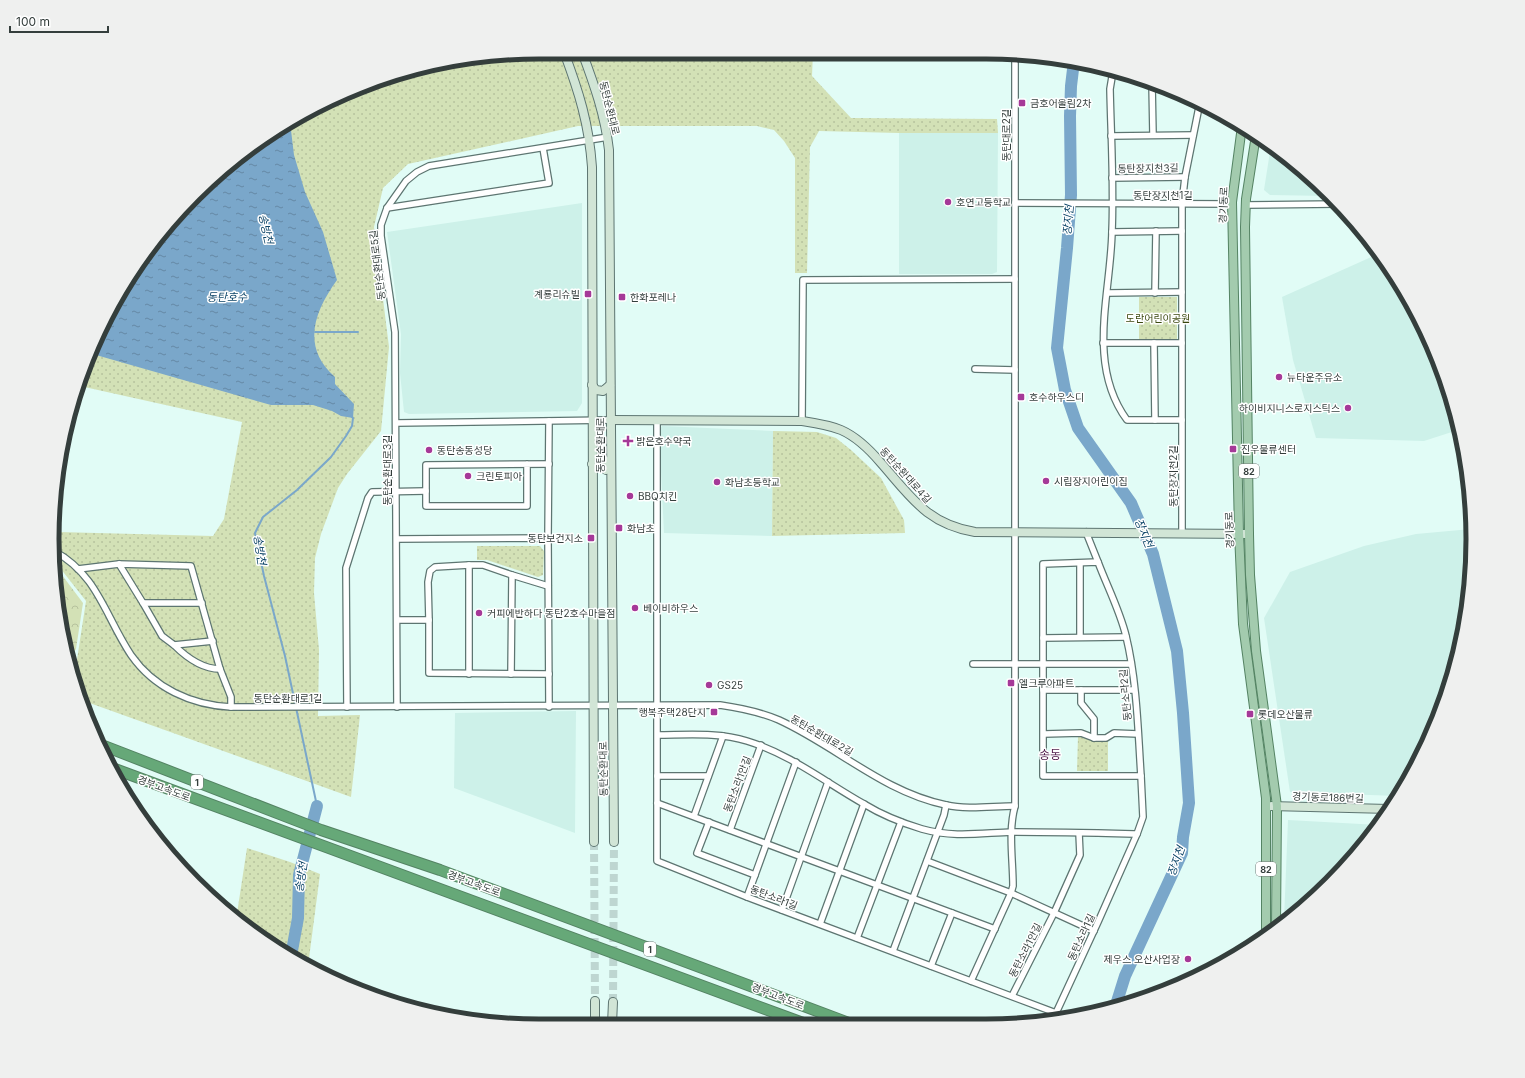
<svg xmlns="http://www.w3.org/2000/svg" width="1525" height="1078" font-family="Inter,'Noto Sans KR',sans-serif">
<defs>
<pattern id="forest-crowns" width="20" height="18" patternUnits="userSpaceOnUse"><rect width="20" height="18" fill="#d3e1b6"/><path d="M2 6a3 3 0 1 1 6 0M12 15a3 3 0 1 1 6 0" fill="none" stroke="#b6c29d"/></pattern>
<pattern id="park-dots" width="8" height="8" patternUnits="userSpaceOnUse"><rect width="8" height="8" fill="#d3e1b6"/><path d="M2 2h.1M6 6h.1" fill="none" stroke="#b6c29d" stroke-width="1.8" stroke-linecap="round"/></pattern>
<pattern id="water-ripples" width="26" height="14" patternUnits="userSpaceOnUse"><rect width="26" height="14" fill="#7aa7ca"/><path d="M2 4q2-2 4 0t4 0M15 11q2-2 4 0t4 0" fill="none" stroke="#6589a5"/></pattern>
</defs>
<rect width="100%" height="100%" fill="#e1fcf6"/>
<g fill="#cdf1e9">
<polygon points="899,133 998,133 997,272 992,274 899,274"/>
<polygon points="1271,145 1283,153 1328,196 1270,195 1264,190"/>
<polygon points="582,203 582,403 577,411 409,414 404,412 400,373 401,334 387,232"/>
<polygon points="1378,254 1408,295 1447,382 1458,430 1424,441 1316,438 1293,360 1282,297"/>
<polygon points="662,426 773,431 772,536 664,533 659,431"/>
<polygon points="1471,529 1472,571 1456,665 1423,754 1397,796 1290,792 1264,618 1290,572 1364,546 1416,534"/>
<polygon points="576,711 575,833 454,788 455,713"/>
<polygon points="1288,820 1379,825 1372,835 1307,905 1284,920"/>
</g>
<polygon fill="url(#forest-crowns)" points="53,570 62,575 83,603 76,649 70,658 61,634"/>
<g fill="url(#park-dots)">
<polygon points="539,52 813,52 812,76 851,118 997,119 998,133 899,133 819,131 810,147 807,273 795,273 795,158 784,141 774,130 757,126 578,126 408,164 383,188 374,227 389,347 381,431 347,474 338,488 321,534 315,558 314,593 319,650 318,716 360,715 351,797 84,701 73,670 76,666 86,601 53,559 54,541 58,532 213,536 224,519 242,422 80,386 89,352 134,269 173,218 269,134 352,89 413,69"/>
<rect x="1139" y="297" width="38" height="42"/>
<polygon points="773,431 817,432 836,438 851,450 881,478 904,520 905,533 772,536"/>
<polygon points="477,546 540,546 544,551 543,575 538,577 487,560 477,560"/>
<polygon points="1078,736 1091,740 1108,740 1108,771 1077,771"/>
<polygon points="247,848 290,862 320,874 308,966 243,926 236,920"/>
</g>
<path fill="url(#water-ripples)" d="M290 122 294 155 305 192 323 232 337 280C314 312 301 347 335 377V384L354 404 353 418 341 416 332 411 313 405H271L89 353 134 269 173 218 269 134Z"/>
<g fill="none" stroke-linecap="round" stroke-linejoin="round">
<g stroke="#7aa7ca" stroke-width="2">
<polyline points="315,332 358,332"/>
<polyline points="317,806 285,656 264,576 255,533 263,517 297,490 331,457 346,436 352,426 353,418 352,417"/>
</g>
<g stroke="#7aa7ca" stroke-width="12">
<polyline points="1074,61 1071,86 1070,116 1071,195 1067,248 1057,348 1065,390 1078,428 1131,503 1153,554 1177,651 1183,713 1189,803 1183,837 1182,853 1125,976 1115,1008"/>
<polyline points="291,956 298,918 299,875 317,806"/>
</g>
<g stroke="#bed6d1" stroke-width="8" stroke-dasharray="8 4" stroke-linecap="butt">
<polyline points="594,842 595,1001"/>
<polyline points="613,1002 614,842"/>
</g>
<defs>
<g id="street">
<path d="M1114 71 1112 77 1110 89C1111 136 1114 184 1112 231 1111 293 1086 364 1127 420H1182"/>
<polyline points="1152,83 1153,135"/>
<polyline points="1111,136 1193,135"/>
<polyline points="1112,178 1185,177"/>
<polyline points="1015,203 1232,204"/>
<polyline points="1246,205 1337,204"/>
<polyline points="387,208 549,183 543,148"/>
<polyline points="1112,232 1182,231"/>
<polyline points="1108,293 1182,292"/>
<polyline points="1155,293 1156,231"/>
<polyline points="1103,343 1182,343"/>
<polyline points="1154,343 1155,420"/>
<polyline points="975,369 1015,370"/>
<polyline points="802,421 803,280 1015,279"/>
<polyline points="396,423 610,420"/>
<path d="M527 464V506H426V465C467 465 508 464 549 464"/>
<polyline points="1086,532 1098,562"/>
<polyline points="1182,533 1182,204 1185,177 1200,102"/>
<polyline points="548,538 549,421"/>
<polyline points="397,539 548,538 549,707"/>
<path d="M54 551C98 575 105 616 131 655 154 688 191 705 231 707L720 705C741 708 760 712 779 720 836 746 883 792 946 805 968 810 992 806 1015 806"/>
<path d="M1098 562C1107 586 1120 611 1126 636 1137 681 1138 731 1141 776H1043V564Z"/>
<polyline points="119,564 143,603 202,603"/>
<polyline points="78,569 119,564 191,566 220,669 231,697 231,707"/>
<polyline points="512,575 548,586"/>
<polyline points="143,603 162,636 174,645 213,641"/>
<polyline points="397,620 429,620 429,673 549,674"/>
<polyline points="429,620 428,582 430,571 435,567 469,565"/>
<polyline points="1080,637 1080,563"/>
<polyline points="1043,638 1126,637"/>
<path d="M174 645C186 657 202 669 220 669"/>
<polyline points="973,664 1131,664"/>
<polyline points="469,674 469,565 483,565 512,575 511,674"/>
<polyline points="1043,690 1134,690"/>
<polyline points="1081,690 1081,703 1094,719 1094,738"/>
<polyline points="347,707 346,568 368,498 372,492 426,491"/>
<polyline points="397,707 395,332 381,236 381,225 387,208 406,181 417,172 429,166 608,137"/>
<polyline points="1044,734 1081,733 1094,738 1106,738 1114,733 1138,734"/>
<path d="M657 735C686 735 719 732 747 741 790 754 825 782 864 804 882 815 902 823 922 829 954 838 981 833 1012 832 1054 832 1095 833 1137 834L1098 922 1056 1013 747 897 657 861C657 810 657 758 657 706V421"/>
<polyline points="657,776 708,776"/>
<polyline points="657,803 995,929"/>
<polyline points="694,816 723,736"/>
<polyline points="709,822 697,853 755,875"/>
<polyline points="730,830 761,745"/>
<polyline points="1137,834 1143,817 1141,776"/>
<polyline points="927,861 1011,893 1094,931"/>
<polyline points="747,897 796,762"/>
<polyline points="782,910 828,782"/>
<polyline points="820,924 864,804"/>
<polyline points="857,938 901,822"/>
<polyline points="893,951 944,815 946,805"/>
<polyline points="931,966 952,913"/>
<path d="M971 981 1011 893 1013 886C1013 860 1008 831 1015 806V55"/>
<polyline points="1012,996 1054,913 1080,855 1079,833"/>
</g>
<g id="secondary">
<path d="M564 52C579 92 589 124 592 167L594 842"/>
<path d="M582 52C594 84 605 115 609 150L614 842"/>
<polyline points="592,385 596,390 603,391 610,385"/>
<path d="M610 420 802 421C815 423 829 425 841 430 857 437 870 450 881 463 911 497 927 524 975 532L1249 534"/>
<path d="M592 464C596 459 599 457 605 460L606 470"/>
<polyline points="1266,806 1389,809"/>
<polyline points="595,1001 595,1024"/>
<polyline points="612,1024 613,1002"/>
</g>
<g id="primary">
<polyline points="1242,126 1232,202 1239,533 1243,624 1266,798 1266,933"/>
<polyline points="1256,135 1246,199 1245,227 1249,534 1250,575 1256,651 1277,806 1276,926"/>
</g>
<g id="highway">
<polyline points="99,744 321,830 440,870 849,1023"/>
<polyline points="112,768 803,1023"/>
</g>
</defs>
<use href="#street" stroke="#5d7571" stroke-width="8"/>
<use href="#secondary" stroke="#5d7571" stroke-width="10"/>
<use href="#primary" stroke="#548363" stroke-width="10"/>
<use href="#highway" stroke="#548363" stroke-width="12"/>
<use href="#street" stroke="#fff" stroke-width="5.5"/>
<use href="#secondary" stroke="#d1e5d6" stroke-width="8"/>
<use href="#primary" stroke="#a3cbae" stroke-width="8"/>
<use href="#highway" stroke="#66a878" stroke-width="10"/>
</g>
<g fill="#a53998" stroke="#fff" stroke-width="1.5">
<rect x="1018" y="99" width="8" height="8" rx="2"/>
<circle cx="948" cy="202" r="4"/>
<rect x="584" y="290" width="8" height="8" rx="2"/>
<rect x="618" y="293" width="8" height="8" rx="2"/>
<circle cx="1279" cy="377" r="4"/>
<rect x="1017" y="393" width="8" height="8" rx="2"/>
<circle cx="1348" cy="408" r="4"/>
<path d="M626 435h4v4h4v4h-4v4h-4v-4h-4v-4h4z"/>
<rect x="1229" y="445" width="8" height="8" rx="2"/>
<circle cx="429" cy="450" r="4"/>
<circle cx="468" cy="476" r="4"/>
<circle cx="1046" cy="481" r="4"/>
<circle cx="717" cy="482" r="4"/>
<circle cx="630" cy="496" r="4"/>
<rect x="615" y="524" width="8" height="8" rx="2"/>
<rect x="587" y="534" width="8" height="8" rx="2"/>
<circle cx="635" cy="608" r="4"/>
<circle cx="479" cy="613" r="4"/>
<rect x="1007" y="679" width="8" height="8" rx="2"/>
<circle cx="709" cy="685" r="4"/>
<rect x="710" y="708" width="8" height="8" rx="2"/>
<rect x="1246" y="710" width="8" height="8" rx="2"/>
<circle cx="1188" cy="959" r="4"/>
</g>
<g text-anchor="middle" dominant-baseline="central" stroke-width="3" stroke-linejoin="round" paint-order="stroke">
<g fill="#fff" stroke="#717876" stroke-width="1">
<rect x="1239" y="464" width="20" height="14" rx="3"/>
<rect x="191" y="775" width="12" height="14" rx="3"/>
<rect x="1256" y="862" width="20" height="14" rx="3"/>
<rect x="644" y="942" width="12" height="14" rx="3"/>
</g>
<g font-size="9" font-weight="bold" fill="#343e3c">
<text x="1249" y="471">82</text>
<text x="197" y="782">1</text>
<text x="1266" y="869">82</text>
<text x="650" y="949">1</text>
</g>
<g font-size="10" fill="#343e3c" stroke="#fff" text-anchor="start">
<text x="1030" y="103">금호어울림2차</text>
<text x="956" y="202">호연고등학교</text>
<text x="580" y="294" text-anchor="end">계룡리슈빌</text>
<text x="630" y="297">한화포레나</text>
<text x="1287" y="377">뉴타운주유소</text>
<text x="1029" y="397">호수하우스디</text>
<text x="1340" y="408" text-anchor="end">하이비지니스로지스틱스</text>
<text x="636" y="441">밝은호수약국</text>
<text x="1241" y="449">진우물류센터</text>
<text x="437" y="450">동탄송동성당</text>
<text x="476" y="476">크린토피아</text>
<text x="1054" y="481">시립장지어린이집</text>
<text x="725" y="482">화남초등학교</text>
<text x="638" y="496">BBQ치킨</text>
<text x="627" y="528">화남초</text>
<text x="583" y="538" text-anchor="end">동탄보건지소</text>
<text x="643" y="608">베이비하우스</text>
<text x="487" y="613">커피에반하다 동탄2호수마을점</text>
<text x="1019" y="683">엘크루아파트</text>
<text x="717" y="685">GS25</text>
<text x="706" y="712" text-anchor="end">행복주택28단지</text>
<text x="1258" y="714">롯데오산물류</text>
<text x="1180" y="959" text-anchor="end">제우스 오산사업장</text>
</g>
<g font-size="10" fill="#343e3c" stroke="#fff">
<text transform="translate(610 108) rotate(76)">동탄순환대로</text>
<text transform="translate(1006 135) rotate(-90)">동탄대로2길</text>
<text transform="translate(1148 168) rotate(-1)">동탄장지천3길</text>
<text x="1163" y="195">동탄장지천1길</text>
<text transform="translate(1223 205) rotate(-88)">경기동로</text>
<text transform="translate(377 265) rotate(-97)">동탄순환대로5길</text>
<text transform="translate(600 445) rotate(-90)">동탄순환대로</text>
<text transform="translate(387 470) rotate(-90)">동탄순환대로3길</text>
<text transform="translate(906 475) rotate(48)">동탄순환대로4길</text>
<text transform="translate(1173 476) rotate(-90)">동탄장지천2길</text>
<text transform="translate(1229 530) rotate(-92)">경기동로</text>
<text transform="translate(1125 695) rotate(-95)">동탄소라2길</text>
<text x="288" y="698">동탄순환대로1길</text>
<text transform="translate(822 735) rotate(30)">동탄순환대로2길</text>
<text transform="translate(603 769) rotate(-91)">동탄순환대로</text>
<text transform="translate(737 784) rotate(-69)">동탄소라1안길</text>
<text transform="translate(164 788) rotate(20)">경부고속도로</text>
<text transform="translate(1328 797) rotate(2)">경기동로186번길</text>
<text transform="translate(474 883) rotate(20)">경부고속도로</text>
<text transform="translate(774 897) rotate(21)">동탄소라1길</text>
<text transform="translate(1081 937) rotate(-65)">동탄소라1길</text>
<text transform="translate(1025 950) rotate(-63)">동탄소라1안길</text>
<text transform="translate(778 996) rotate(21)">경부고속도로</text>
</g>
<g font-size="10" fill="#3b480f" stroke="#fff">
<text x="1158" y="318">도란어린이공원</text>
</g>
<g font-size="11" font-style="italic" fill="#0c4467" stroke="#fff">
<text transform="translate(1068 220) rotate(-85)">장지천</text>
<text transform="translate(266 229) rotate(77)">송방천</text>
<text x="227" y="297">동탄호수</text>
<text transform="translate(1144 533) rotate(67)">장지천</text>
<text transform="translate(260 550) rotate(81)">송방천</text>
<text transform="translate(1176 861) rotate(-70)">장지천</text>
<text transform="translate(301 877) rotate(-82)">송방천</text>
</g>
<g font-size="12" fill="#54204e" stroke="#fff">
<text x="1050" y="754">송동</text>
</g>
</g>
<path d="M0 0H1525V1078H0ZM539 59H986A480 480 0 0 1 1466 539V539A480 480 0 0 1 986 1019H539A480 480 0 0 1 59 539V539A480 480 0 0 1 539 59Z" fill="#eff0ef" fill-rule="evenodd"/>
<path fill="none" stroke="#343e3c" stroke-width="5" d="M539 59H986A480 480 0 0 1 1466 539V539A480 480 0 0 1 986 1019H539A480 480 0 0 1 59 539V539A480 480 0 0 1 539 59Z"/>
<path d="M10 26v6h98v-6" fill="none" stroke="#343e3c" stroke-width="2"/>
<text x="16" y="26" font-size="12" fill="#343e3c" stroke="#ffffff" stroke-width="3" paint-order="stroke">100 m</text>
</svg>
